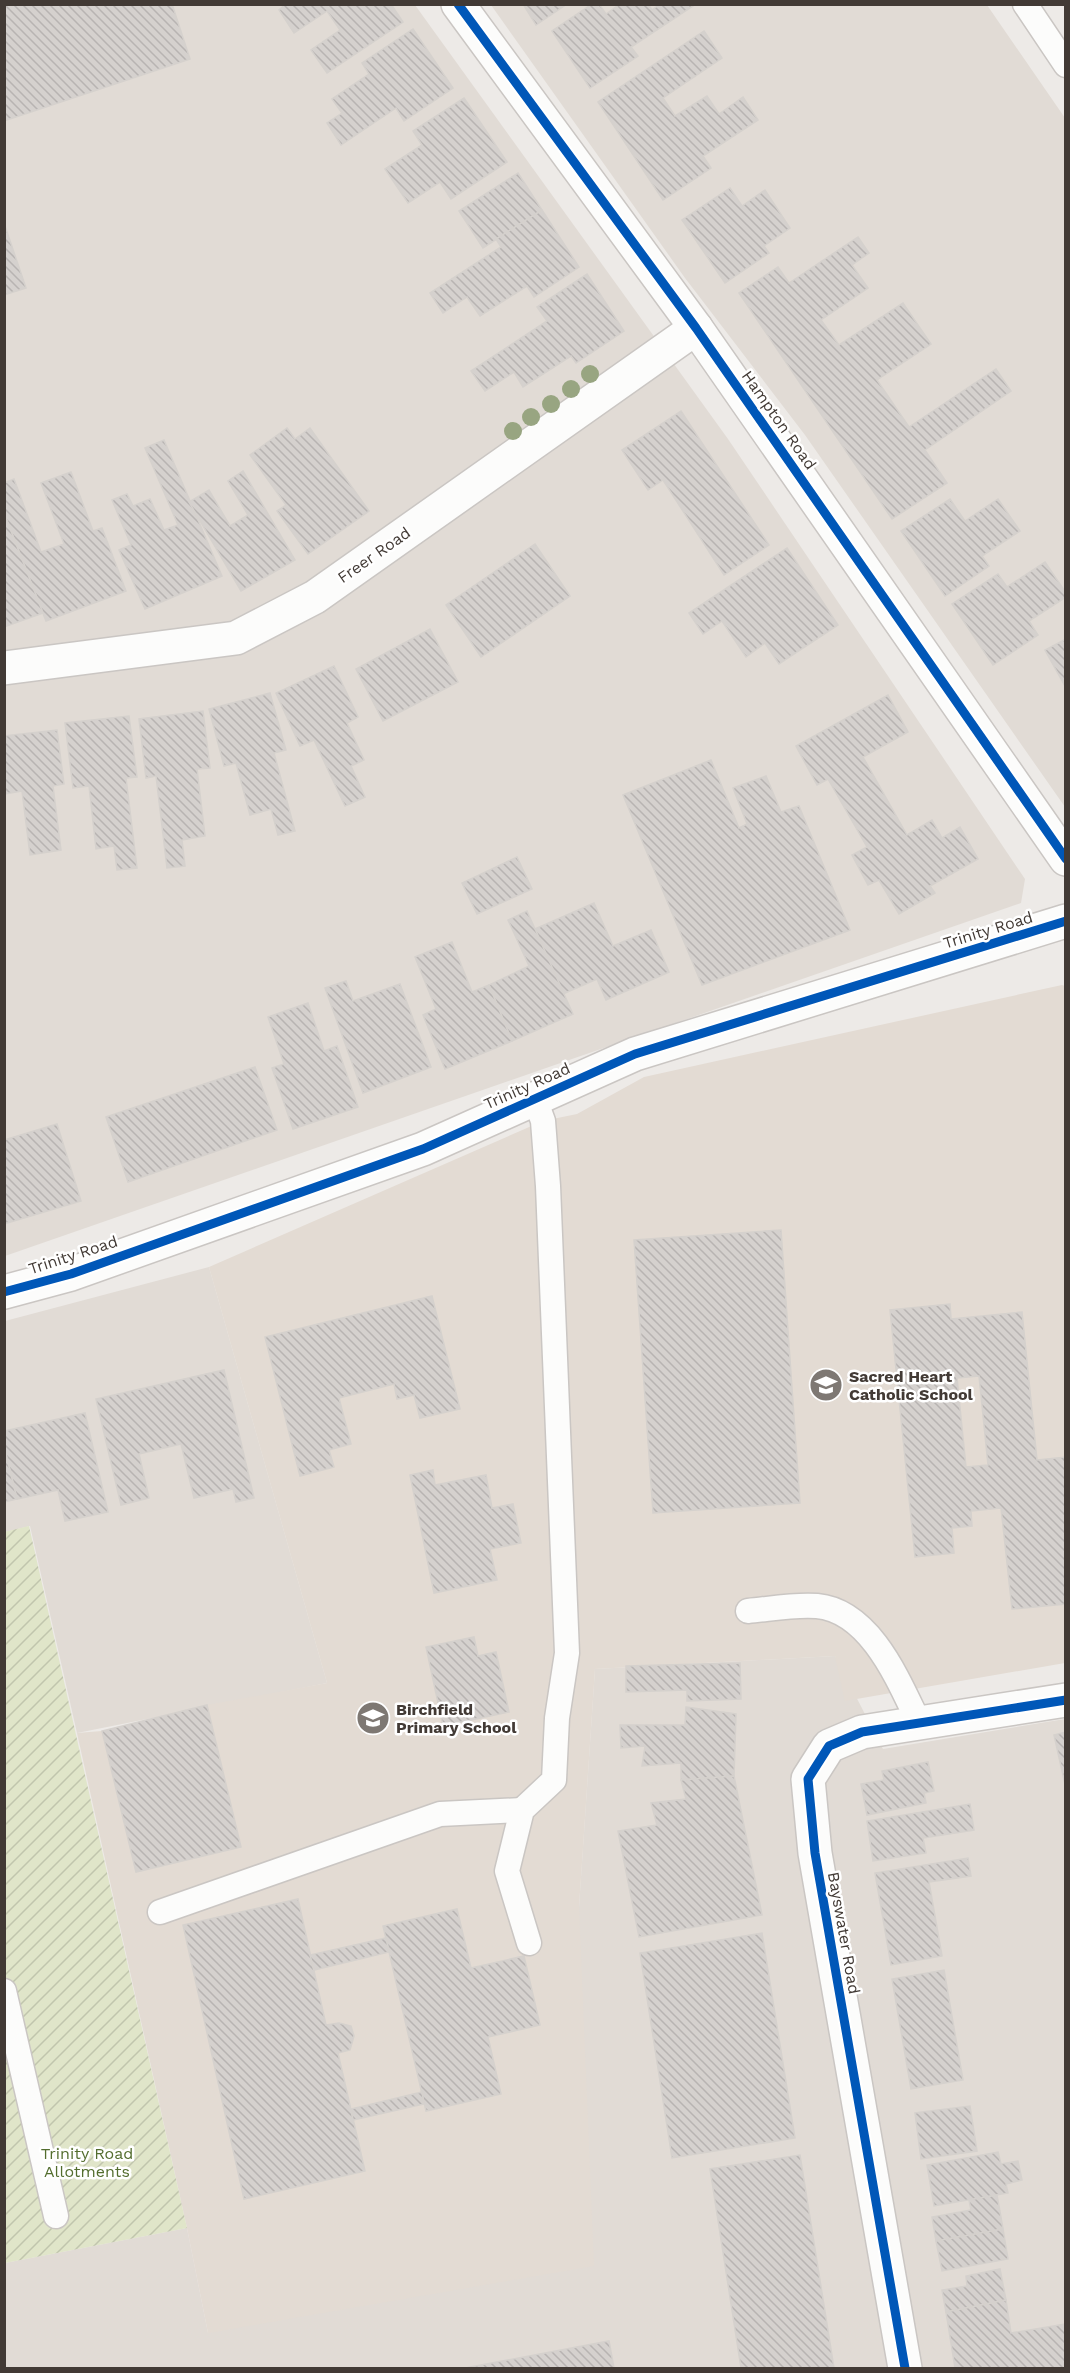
<svg xmlns="http://www.w3.org/2000/svg" width="1070" height="2373" font-family="'Work Sans',sans-serif">
<defs>
<pattern id="garden-furrows" width="10" height="10" patternUnits="userSpaceOnUse" patternTransform="scale(1.5)"><rect width="10" height="10" fill="#e0e5c9"/><path d="M-1 1l2-2M0 10L10 0M9 11l2-2" fill="none" stroke="#c1c5ad"/></pattern>
<pattern id="building-back-hatch" width="6" height="6" patternUnits="userSpaceOnUse" patternTransform="scale(1.5)"><rect width="6" height="6" fill="#d5d1ce"/><path d="M-1 5l2 2M0 0l6 6M5-1l2 2" fill="none" stroke="#b8b4b2"/></pattern>
</defs>
<rect width="100%" height="100%" fill="#edeae7"/>
<g fill="#e1dbd5">
<polygon points="4,5 415,5 728,439 1025,879 1021,903 5,1256"/>
<polygon points="491,5 987,5 1065,118 1065,807 805,435 685,278"/>
<polygon points="209,1267 327,1683 77,1733 30,1526 5,1532 5,1321"/>
<polygon points="835,1656 883,1749 1065,1719 1065,2368 5,2368 5,2263 187,2228 208,2333 579,1907 595,1669"/>
</g>
<polygon fill="#e3dbd3" points="1062,985 1065,986 1065,1663 845,1701 835,1656 595,1669 579,1907 594,2266 208,2333 187,2228 77,1733 102,1731 207,1705 327,1683 209,1267 543,1121 577,1114 644,1077"/>
<polygon fill="url(#garden-furrows)" points="29,1526 187,2228 5,2263 4,1532"/>
<g fill="url(#building-back-hatch)" stroke="#d5d1cd" stroke-width="1.5" fill-rule="evenodd">
<polygon points="4,4 172,4 190,59 4,121"/>
<polygon points="286,4 391,4 403,22 327,73 311,50 340,30 327,11 294,33 279,10"/>
<polygon points="523,4 567,4 536,25"/>
<polygon points="592,4 599,4 606,14 620,4 648,4 652,10 660,4 696,4 631,47 638,56 590,88 552,31"/>
<polygon points="413,29 453,88 404,121 396,108 341,145 327,123 342,113 332,99 369,74 362,63"/>
<polygon points="704,31 722,58 663,98 675,116 707,96 719,114 743,97 758,120 703,156 711,168 663,200 598,102"/>
<polygon points="464,98 507,162 451,199 440,182 408,203 385,169 422,145 413,131"/>
<polygon points="518,173 542,210 483,248 459,211"/>
<polygon points="730,188 742,206 765,190 790,228 764,246 769,253 725,283 682,220"/>
<polygon points="542,210 579,267 534,297 527,286 480,316 467,297 443,313 430,293 501,247 496,239"/>
<polygon points="4,223 26,288 4,295"/>
<polygon points="858,237 869,253 852,265 868,288 821,320 839,345 903,303 931,344 877,380 909,427 996,369 1011,391 925,450 947,483 892,519 739,293 778,267 789,283"/>
<polygon points="587,274 624,331 576,363 571,356 523,387 514,372 485,391 471,371 547,321 537,307"/>
<polygon points="681,411 769,545 724,575 663,480 648,490 622,450"/>
<polygon points="287,428 295,439 310,428 369,511 308,554 277,511 286,505 250,455"/>
<polygon points="164,440 222,576 145,609 119,550 131,545 112,500 127,494 133,506 150,499 164,530 178,525 145,448"/>
<polygon points="243,471 295,560 241,591 189,502 209,490 230,526 248,515 228,481"/>
<polygon points="71,472 93,531 102,528 126,591 46,621 4,513 4,483 14,479 41,552 64,544 41,483"/>
<polygon points="950,499 965,521 998,499 1020,531 982,556 989,566 945,596 901,531"/>
<polygon points="4,513 43,613 4,627"/>
<polygon points="535,544 570,596 481,657 446,605"/>
<polygon points="787,548 838,625 779,664 765,643 746,657 722,621 703,634 689,613"/>
<polygon points="1045,562 1066,593 1066,597 1029,621 1038,635 993,665 952,604 998,574 1007,587"/>
<polygon points="430,629 458,682 383,721 356,669"/>
<polygon points="1066,639 1066,688 1045,650"/>
<polygon points="334,666 358,717 347,723 364,760 351,766 365,797 345,806 314,740 300,746 276,693"/>
<polygon points="270,693 286,750 274,753 295,831 278,835 271,809 250,815 236,763 224,766 209,709"/>
<polygon points="888,695 908,732 863,757 907,835 932,820 942,838 960,827 978,859 930,886 935,893 899,914 879,880 868,885 852,855 867,847 828,779 817,785 796,746"/>
<polygon points="203,711 210,768 197,769 205,836 182,840 185,866 167,868 156,776 146,778 139,719"/>
<polygon points="129,716 137,777 126,778 137,868 117,870 114,846 96,849 89,786 73,788 65,723"/>
<polygon points="57,730 64,784 53,786 61,850 30,855 22,791 4,794 4,736"/>
<polygon points="711,760 739,828 747,824 733,788 766,776 781,812 799,806 850,930 702,985 623,795"/>
<polygon points="517,857 532,889 477,914 462,883"/>
<polygon points="594,903 613,946 651,930 669,972 606,1000 597,979 563,994 535,929"/>
<polygon points="527,911 573,1014 512,1041 489,985 529,966 508,920"/>
<polygon points="452,942 472,992 489,985 512,1041 445,1069 423,1015 436,1009 415,957"/>
<polygon points="346,981 353,1001 400,984 431,1067 363,1093 325,988"/>
<polygon points="308,1003 324,1051 337,1046 358,1107 293,1129 272,1068 284,1064 268,1017"/>
<polygon points="255,1067 277,1130 128,1182 106,1117"/>
<polygon points="57,1124 81,1201 4,1224 4,1140"/>
<polygon points="781,1230 800,1503 653,1513 634,1240"/>
<polygon points="432,1296 460,1409 420,1418 414,1395 397,1399 394,1384 339,1398 351,1444 329,1450 334,1467 300,1476 265,1337"/>
<path d="M950 1304 951 1319 1022 1312 1037 1460 1066 1457V1604L1012 1609 1001 1508 971 1511 972 1526 952 1528 954 1553 915 1557 890 1310ZM979 1376 988 1465 966 1467 957 1378Z"/>
<polygon points="224,1370 254,1498 236,1502 233,1489 194,1498 181,1444 139,1454 149,1498 121,1505 96,1399"/>
<polygon points="85,1413 108,1512 65,1521 58,1490 17,1499 4,1446 4,1431"/>
<polygon points="4,1446 17,1499 4,1502"/>
<polygon points="433,1470 435,1485 486,1475 492,1508 513,1504 521,1543 490,1549 497,1580 434,1593 410,1475"/>
<polygon points="474,1637 478,1656 496,1652 509,1712 443,1726 426,1647"/>
<polygon points="740,1663 741,1699 687,1701 687,1690 626,1692 626,1666"/>
<polygon points="207,1705 241,1847 136,1872 102,1731"/>
<polygon points="686,1707 736,1714 734,1776 681,1780 681,1763 642,1766 645,1746 621,1748 620,1725 685,1725"/>
<polygon points="1066,1732 1066,1789 1054,1735"/>
<polygon points="928,1762 934,1791 924,1793 926,1803 867,1815 861,1784 884,1780 882,1771"/>
<polygon points="734,1776 762,1915 639,1937 618,1831 657,1825 651,1803 686,1799 681,1780"/>
<polygon points="970,1804 974,1830 923,1838 926,1853 873,1861 867,1821"/>
<polygon points="968,1858 971,1876 929,1882 942,1956 891,1965 875,1873"/>
<polygon points="298,1899 326,2025 339,2023 351,2026 354,2036 350,2050 338,2053 365,2171 244,2199 183,1925"/>
<polygon points="457,1909 471,1968 524,1956 540,2025 488,2037 501,2094 426,2111 383,1926"/>
<polygon points="762,1933 795,2138 672,2158 640,1953"/>
<polygon points="386,1938 389,1952 314,1970 310,1955"/>
<polygon points="944,1970 963,2080 911,2089 892,1979"/>
<polygon points="422,2092 424,2104 353,2120 351,2109"/>
<polygon points="970,2106 977,2151 921,2159 915,2113"/>
<polygon points="998,2152 1001,2164 1018,2161 1022,2180 1006,2184 1008,2193 934,2206 927,2165"/>
<polygon points="800,2155 834,2368 741,2368 710,2169"/>
<polygon points="997,2195 1003,2229 936,2241 932,2217 971,2210 969,2200"/>
<polygon points="1003,2229 1008,2259 942,2271 936,2241"/>
<polygon points="1000,2269 1006,2300 946,2312 942,2290 967,2286 966,2276"/>
<polygon points="1006,2300 1011,2333 1066,2324 1066,2368 955,2368 946,2312"/>
<polygon points="609,2341 614,2368 465,2368"/>
</g>
<g fill="none" stroke-linecap="round" stroke-linejoin="round">
<defs>
<g id="service">
<polyline points="1025,4 1066,65"/>
<path d="M748 1611C770 1609 795 1604 817 1606 871 1611 899 1682 919 1723"/>
<polyline points="160,1912 440,1814 522,1810"/>
<polyline points="529,1943 507,1871 522,1810 554,1780 557,1718 567,1653 548,1186 543,1121 535,1099"/>
<polyline points="4,1991 56,2216"/>
</g>
<g id="minor">
<polyline points="458,4 696,328 1066,859"/>
<polyline points="4,668 236,638 315,597 696,328"/>
<polyline points="4,1292 71,1274 423,1149 635,1054 1066,921"/>
<polyline points="905,2368 815,1853 808,1779 829,1746 862,1732 1066,1700"/>
</g>
</defs>
<use href="#service" stroke="#cac6c3" stroke-width="27"/>
<use href="#minor" stroke="#cac6c3" stroke-width="36"/>
<use href="#service" stroke="#fcfcfb" stroke-width="24"/>
<use href="#minor" stroke="#fcfcfb" stroke-width="33"/>
<defs>
<g id="cycleway">
<polyline points="458,4 696,328 1066,859"/>
<polyline points="4,1292 71,1274 423,1149 635,1054 1066,921"/>
<polyline points="905,2368 815,1853 808,1779 829,1746 862,1732 1066,1700"/>
</g>
</defs>
<use href="#cycleway" stroke="#fff" stroke-width="13"/>
<use href="#cycleway" stroke="#0057b8" stroke-width="9"/>
</g>
<g fill="#98a581">
<circle cx="590" cy="374" r="9"/>
<circle cx="571" cy="389" r="9"/>
<circle cx="551" cy="404" r="9"/>
<circle cx="531" cy="417" r="9"/>
<circle cx="513" cy="431" r="9"/>
</g>
<defs>
<symbol id="school-disc" viewBox="-11 -11 22 22"><circle r="9.5" fill="#7e7873" stroke="#fff"/><path d="M0-5L7-2L0 1L-7-2ZM-4 1L0 2.5L4 1V4Q0 6-4 4Z" fill="#fff"/></symbol>
</defs>
<g fill-rule="evenodd">
<use href="#school-disc" x="807" y="1366" width="38" height="38"/>
<use href="#school-disc" x="354" y="1699" width="38" height="38"/>
</g>
<g text-anchor="middle" dominant-baseline="central" stroke-width="5" stroke-linejoin="round" paint-order="stroke">
<g font-size="16" fill="#423a35" stroke="#fff">
<text transform="translate(779 420) rotate(55)">Hampton Road</text>
<text transform="translate(374 555) rotate(-35)">Freer Road</text>
<text transform="translate(988 930) rotate(-17)">Trinity Road</text>
<text transform="translate(527 1086) rotate(-24)">Trinity Road</text>
<text transform="translate(73 1255) rotate(-18)">Trinity Road</text>
<text transform="translate(844 1933) rotate(80)">Bayswater Road</text>
</g>
<g font-size="16" font-weight="bold" fill="#423a35" stroke="#fff" text-anchor="start">
<text x="849" y="1376">Sacred Heart<tspan x="849" dy="18">Catholic School</tspan></text>
<text x="396" y="1709">Birchfield<tspan x="396" dy="18">Primary School</tspan></text>
</g>
<g font-size="16" fill="#536d2e" stroke="#fff">
<text x="87" y="2153">Trinity Road<tspan x="87" dy="18">Allotments</tspan></text>
</g>
</g>
<rect width="1070" height="2373" fill="none" stroke="#423a35" stroke-width="12"/>
</svg>
